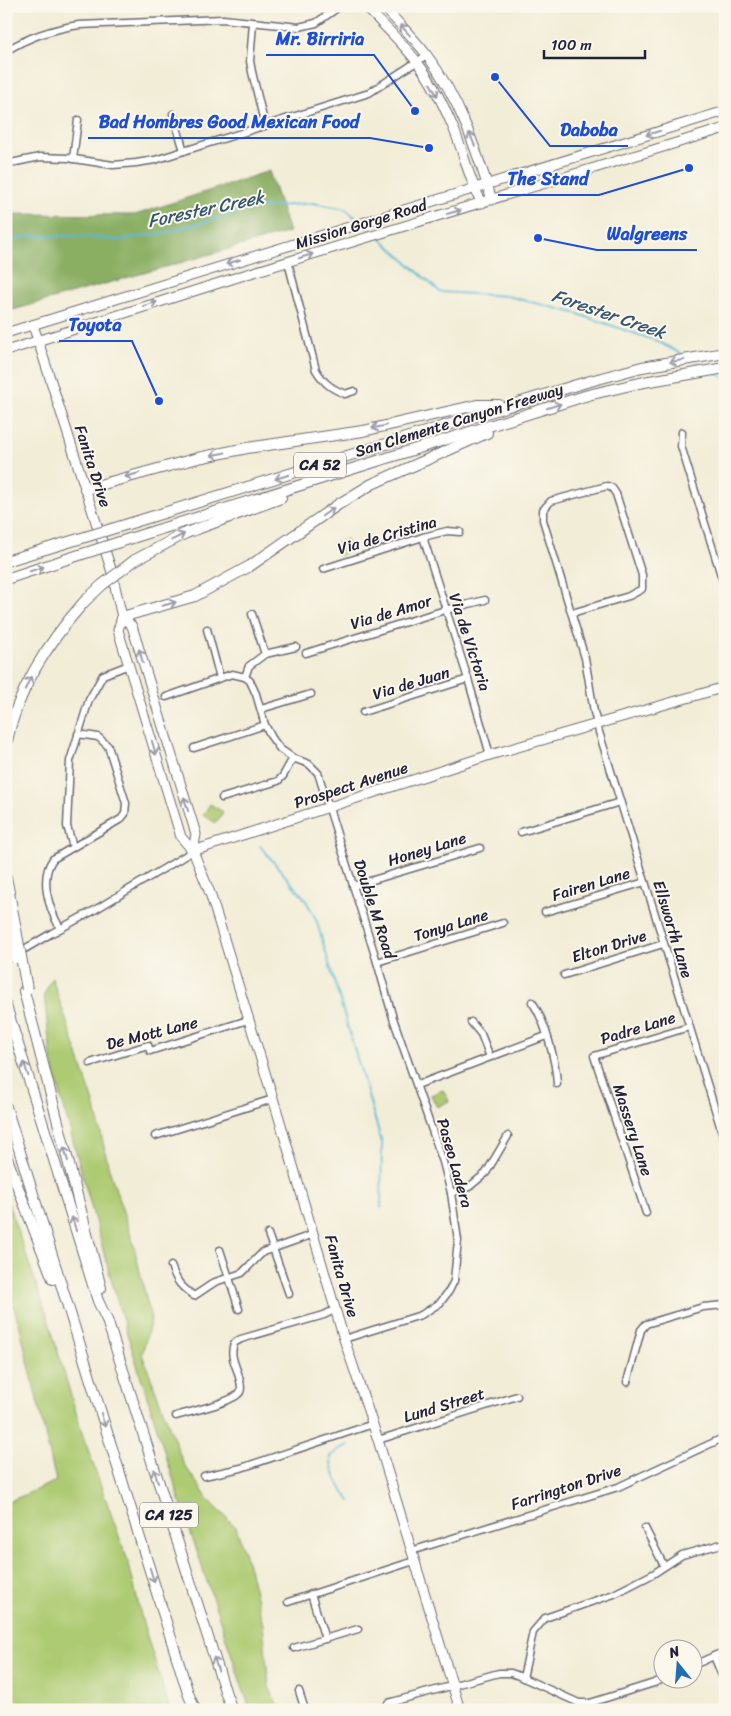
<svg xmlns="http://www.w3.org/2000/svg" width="731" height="1716" font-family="Sriracha,sans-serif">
<rect width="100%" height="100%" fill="#fbf7ec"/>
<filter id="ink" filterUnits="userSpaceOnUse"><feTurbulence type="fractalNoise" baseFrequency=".02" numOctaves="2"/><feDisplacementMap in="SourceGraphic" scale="10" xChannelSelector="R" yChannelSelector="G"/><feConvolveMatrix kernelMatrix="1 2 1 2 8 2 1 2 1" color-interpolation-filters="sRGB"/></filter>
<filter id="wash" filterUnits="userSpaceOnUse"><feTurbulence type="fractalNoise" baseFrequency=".0096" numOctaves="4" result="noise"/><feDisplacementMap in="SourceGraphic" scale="20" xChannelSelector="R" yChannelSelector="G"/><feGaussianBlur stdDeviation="1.12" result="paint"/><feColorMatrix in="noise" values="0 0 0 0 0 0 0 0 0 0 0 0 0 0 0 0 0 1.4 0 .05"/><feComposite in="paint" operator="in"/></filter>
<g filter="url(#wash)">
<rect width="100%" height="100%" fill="#f2edd7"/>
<g fill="#adcb72" stroke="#687656">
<polygon points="346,539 351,549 339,556 333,546"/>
<polygon points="210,804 223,812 216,823 203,815"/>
<polygon points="52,978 94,1103 109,1169 133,1242 151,1319 142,1354 183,1463 208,1499 236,1527 249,1568 263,1625 269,1687 280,1710 251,1710 244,1692 182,1507 120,1311 62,1101 51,1056 44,995"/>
<polygon points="443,1090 449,1101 437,1107 431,1095"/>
<polygon points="6,1198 47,1315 83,1436 129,1564 142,1620 170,1710 6,1710 6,1503 56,1481 20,1327 6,1283"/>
</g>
<polygon fill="#8aaf64" stroke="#566850" points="269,171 289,232 6,312 6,214 135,215"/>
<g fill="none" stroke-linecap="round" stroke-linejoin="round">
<g stroke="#57b8d5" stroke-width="2">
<polyline points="366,226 374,233"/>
<polyline points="379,237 440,292 507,296 575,313 657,341 685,356"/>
<polyline points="6,243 28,236 79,236 117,240 163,233 254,208 313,203 345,209 360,221"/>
<polyline points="696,362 705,367"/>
<polyline points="718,374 725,378"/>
<polyline points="260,846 305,899 316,919 382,1143 381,1208"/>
<path d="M349 1445 341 1448 331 1456C330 1473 341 1487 350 1501"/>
</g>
</g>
</g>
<g filter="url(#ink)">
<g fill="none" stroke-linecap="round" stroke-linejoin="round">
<defs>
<g id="minor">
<polyline points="253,23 250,61 252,72 265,126"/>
<path d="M6 51C28 37 53 29 79 25L223 19 299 27 316 23 340 6"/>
<polyline points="173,114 184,151"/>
<polyline points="73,159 78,120"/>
<polyline points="6,164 40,157 68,158 113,165 136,163 155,160 369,93 427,55"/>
<path d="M288 262 316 370C324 383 330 388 345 394L354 391"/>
<polyline points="682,432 681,446 725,588"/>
<polyline points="423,537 468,679 490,755"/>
<polyline points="323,569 423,537 447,531 460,532"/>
<polyline points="572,613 629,596 642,589 642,575 616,494 612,488 607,486 551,501 543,510 543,520 585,658 594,712 599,732 725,1142"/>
<polyline points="207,629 220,678"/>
<polyline points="306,653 445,610 485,600"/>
<polyline points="265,654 296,647"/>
<polyline points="245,677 249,666 265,654 252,614"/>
<polyline points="166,697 232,674 245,677 250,681 256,694 265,725 272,738 280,749 293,758 309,764 318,773 377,962 393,1018 443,1162 451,1193 458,1240 454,1281 449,1291 440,1303 421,1315 344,1339"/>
<polyline points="261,709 311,694"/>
<polyline points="363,712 468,679"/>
<polyline points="194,748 265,725"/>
<polyline points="222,798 278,781 283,776 293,758"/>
<polyline points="521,832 620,802"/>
<polyline points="73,847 67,826 70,761 89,700 103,675 129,665"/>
<polyline points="353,886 480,848"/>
<polyline points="545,912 645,882"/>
<path d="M60 928C49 909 39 878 53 859L121 819 125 814 126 803 108 746 98 737 78 734"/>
<polyline points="6,960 52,933 93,911 193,851"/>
<polyline points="377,962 503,923"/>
<polyline points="564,975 663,944"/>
<path d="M532 1002C545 1020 556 1061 557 1084"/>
<polyline points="471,1022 481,1034 490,1057"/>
<polyline points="90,1063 148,1045 150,1051 248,1020"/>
<polyline points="417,1085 546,1036"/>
<polyline points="155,1136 273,1099"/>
<polyline points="451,1193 469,1187 486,1173 508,1136"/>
<polyline points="646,1213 594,1056 689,1027"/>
<polyline points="268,1234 289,1294"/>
<polyline points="220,1250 239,1309"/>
<path d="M171 1266C177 1282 180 1286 194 1296L215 1282 242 1273 263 1252 314 1234"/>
<polyline points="627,1382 641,1330 646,1324 703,1307 725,1305"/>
<path d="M176 1416C188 1412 235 1402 240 1392 243 1386 239 1379 238 1373 234 1362 230 1354 234 1343L241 1339 324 1315 336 1309"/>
<polyline points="378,1440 517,1396"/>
<polyline points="204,1476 241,1468 373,1424"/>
<polyline points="645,1528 664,1566"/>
<polyline points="411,1551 618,1487 725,1437"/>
<polyline points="311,1594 325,1639"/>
<polyline points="288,1602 414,1561"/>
<polyline points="294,1648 358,1629"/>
<polyline points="714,1656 725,1683"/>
<polyline points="694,1665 725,1651"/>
<polyline points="523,1678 533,1632 545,1618 614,1594 653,1574 682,1555 725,1543"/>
<polyline points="299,1691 305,1710"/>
<polyline points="388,1703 499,1673 511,1673 519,1676 579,1703 590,1703 654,1683 665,1678"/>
</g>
<g id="major">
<path d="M365 6C382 24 402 42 417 62 432 81 443 104 452 125 464 151 468 179 482 203"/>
<path d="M383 6C397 22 413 37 426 54 459 97 476 149 492 200"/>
<polyline points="33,325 111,569 122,617 118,630 181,837 193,851 210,893 279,1118 344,1339 378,1440 460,1710"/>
<polyline points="6,333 725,111"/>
<polyline points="6,351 241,276 725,128"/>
<polyline points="122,617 132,626 196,834 193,851"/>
<polyline points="193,851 490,755 725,687"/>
</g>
<g id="highway">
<polyline points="85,489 198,458 247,448 363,431 477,405 499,405"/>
<polyline points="128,524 583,383 642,367 725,353"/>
<polyline points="132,538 588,395 644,382 725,368"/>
<polyline points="135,560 186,533 281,498"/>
<polyline points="6,561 62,544"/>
<polyline points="6,579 67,559"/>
<polyline points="122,617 195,596 250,566 339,504 372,484 487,433"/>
<path d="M6 745C17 690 47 644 84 602"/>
<polyline points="6,877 14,919"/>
<polyline points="24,991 101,1288"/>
<polyline points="6,1006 98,1301 107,1320 226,1694 232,1710"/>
<polyline points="6,1107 188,1693 195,1710"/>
<polyline points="6,1156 53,1279"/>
</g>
</defs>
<use href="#minor" stroke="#6b6972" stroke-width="9"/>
<use href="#major" stroke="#6b6972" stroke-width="11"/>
<use href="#highway" stroke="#6b6972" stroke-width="12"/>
<use href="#minor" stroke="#fff" stroke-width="6"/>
<use href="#major" stroke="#fff" stroke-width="9"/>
<use href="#highway" stroke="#fff" stroke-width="10"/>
<defs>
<g id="highway-bridge">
<polyline points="62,544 128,524"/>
<polyline points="67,559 132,538"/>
<polyline points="84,602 102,585 135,560"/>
<polyline points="14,919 27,989"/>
<polyline points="7,924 15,958"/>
</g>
</defs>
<use href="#highway-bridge" stroke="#6b6972" stroke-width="12" stroke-linecap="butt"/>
<use href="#highway-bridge" stroke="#fff" stroke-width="10"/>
</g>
<defs><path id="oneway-shaft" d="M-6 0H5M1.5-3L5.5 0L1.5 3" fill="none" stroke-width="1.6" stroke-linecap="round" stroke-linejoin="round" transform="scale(1.25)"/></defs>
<g stroke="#9c9ca7">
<use href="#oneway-shaft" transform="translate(405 30) rotate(-132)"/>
<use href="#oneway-shaft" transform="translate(434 90) rotate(60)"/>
<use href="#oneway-shaft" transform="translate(653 133) rotate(163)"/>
<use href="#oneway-shaft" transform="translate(472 139) rotate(-113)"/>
<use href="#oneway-shaft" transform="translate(454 212) rotate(-16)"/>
<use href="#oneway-shaft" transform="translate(306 256) rotate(-17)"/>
<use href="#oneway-shaft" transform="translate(233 262) rotate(163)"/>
<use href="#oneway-shaft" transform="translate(150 304) rotate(-18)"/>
<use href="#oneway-shaft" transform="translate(677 361) rotate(170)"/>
<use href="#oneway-shaft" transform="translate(554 406) rotate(-18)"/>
<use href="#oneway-shaft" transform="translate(379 427) rotate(168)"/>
<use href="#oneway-shaft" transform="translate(218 454) rotate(169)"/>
<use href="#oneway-shaft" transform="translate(132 475) rotate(164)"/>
<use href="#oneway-shaft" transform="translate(282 477) rotate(163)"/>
<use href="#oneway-shaft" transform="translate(328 512) rotate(-35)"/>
<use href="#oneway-shaft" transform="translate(178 537) rotate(-26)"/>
<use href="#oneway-shaft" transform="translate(37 569) rotate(-18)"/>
<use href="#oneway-shaft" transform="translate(169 604) rotate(-16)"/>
<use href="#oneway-shaft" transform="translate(141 656) rotate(-106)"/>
<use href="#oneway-shaft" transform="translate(28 683) rotate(-65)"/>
<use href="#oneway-shaft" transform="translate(154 748) rotate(73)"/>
<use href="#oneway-shaft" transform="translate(186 804) rotate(-107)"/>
<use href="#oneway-shaft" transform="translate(26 1069) rotate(-108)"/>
<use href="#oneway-shaft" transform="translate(66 1154) rotate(-105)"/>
<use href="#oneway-shaft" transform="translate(74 1224) rotate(-107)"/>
<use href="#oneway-shaft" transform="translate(103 1420) rotate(73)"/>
<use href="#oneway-shaft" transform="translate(156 1476) rotate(-108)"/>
<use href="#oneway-shaft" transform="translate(152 1575) rotate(73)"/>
<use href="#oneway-shaft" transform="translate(216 1664) rotate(-108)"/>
</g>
</g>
<g text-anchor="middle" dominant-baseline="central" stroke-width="4" stroke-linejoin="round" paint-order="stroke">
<g fill="#fbf7ec" stroke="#636270" stroke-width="1">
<rect x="294" y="452.5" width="52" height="25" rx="4"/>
<rect x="140" y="1502.5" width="58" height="25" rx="4"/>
</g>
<g font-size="15" font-weight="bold" fill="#22223b">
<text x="320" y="465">CA 52</text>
<text x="169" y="1515">CA 125</text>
</g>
<g font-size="16" fill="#22223b" stroke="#fbf7ec">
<text transform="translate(361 224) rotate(-17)">Mission Gorge Road</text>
<text transform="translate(459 420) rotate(-17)">San Clemente Canyon Freeway</text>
<text transform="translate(93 466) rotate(72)">Fanita Drive</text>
<text transform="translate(387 535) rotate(-16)">Via de Cristina</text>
<text transform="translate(391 612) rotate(-17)">Via de Amor</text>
<text transform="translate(470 642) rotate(72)">Via de Victoria</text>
<text transform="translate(411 683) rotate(-17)">Via de Juan</text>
<text transform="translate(351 785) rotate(-18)">Prospect Avenue</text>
<text transform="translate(427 849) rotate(-17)">Honey Lane</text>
<text transform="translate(591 884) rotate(-17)">Fairen Lane</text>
<text transform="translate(375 909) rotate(72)">Double M Road</text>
<text transform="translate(451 925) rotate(-17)">Tonya Lane</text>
<text transform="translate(673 929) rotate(73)">Ellsworth Lane</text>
<text transform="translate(609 946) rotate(-17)">Elton Drive</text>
<text transform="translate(638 1028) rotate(-17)">Padre Lane</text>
<text transform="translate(152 1033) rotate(-14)">De Mott Lane</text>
<text transform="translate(633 1130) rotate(72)">Massery Lane</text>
<text transform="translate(455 1163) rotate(74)">Paseo Ladera</text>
<text transform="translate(342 1276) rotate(74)">Fanita Drive</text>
<text transform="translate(444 1405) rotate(-17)">Lund Street</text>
<text transform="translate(566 1487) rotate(-18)">Farrington Drive</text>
</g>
<g font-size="18" font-style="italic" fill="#355671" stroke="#fbf7ec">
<text transform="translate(206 209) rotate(-12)">Forester Creek</text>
<text transform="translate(609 314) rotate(19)">Forester Creek</text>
</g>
</g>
<path fill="none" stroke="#1d4ed8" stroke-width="2" d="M415 111L374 55H266M429 148L370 138H88M495 77L550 146H628M689 168L599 195H498M538 238L597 250H697M159 401L132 341H59"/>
<g fill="#1d4ed8" stroke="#fbf7ec" stroke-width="2">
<circle cx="415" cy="111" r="5"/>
<circle cx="429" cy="148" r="5"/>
<circle cx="495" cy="77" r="5"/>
<circle cx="689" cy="168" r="5"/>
<circle cx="538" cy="238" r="5"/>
<circle cx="159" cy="401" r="5"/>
</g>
<g font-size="18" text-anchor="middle" font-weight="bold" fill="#1d4ed8" stroke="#fbf7ec" stroke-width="4" stroke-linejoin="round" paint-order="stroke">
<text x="320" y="45">Mr. Birriria</text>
<text x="229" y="128">Bad Hombres Good Mexican Food</text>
<text x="589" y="136">Daboba</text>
<text x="548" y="185">The Stand</text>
<text x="647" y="240">Walgreens</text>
<text x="95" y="331">Toyota</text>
</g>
<rect width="731" height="1716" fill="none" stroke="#fbf7ec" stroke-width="25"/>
<g transform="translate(678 1664) rotate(343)"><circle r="24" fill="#fbf7ec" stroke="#a4a2a5"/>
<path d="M0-4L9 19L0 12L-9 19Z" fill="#1f6fb2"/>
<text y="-8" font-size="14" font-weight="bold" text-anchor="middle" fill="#22223b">N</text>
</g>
<path d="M544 50v8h101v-8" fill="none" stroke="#22223b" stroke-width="2.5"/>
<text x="551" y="50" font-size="15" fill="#22223b" stroke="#fbf7ec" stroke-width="4" paint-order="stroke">100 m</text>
</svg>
